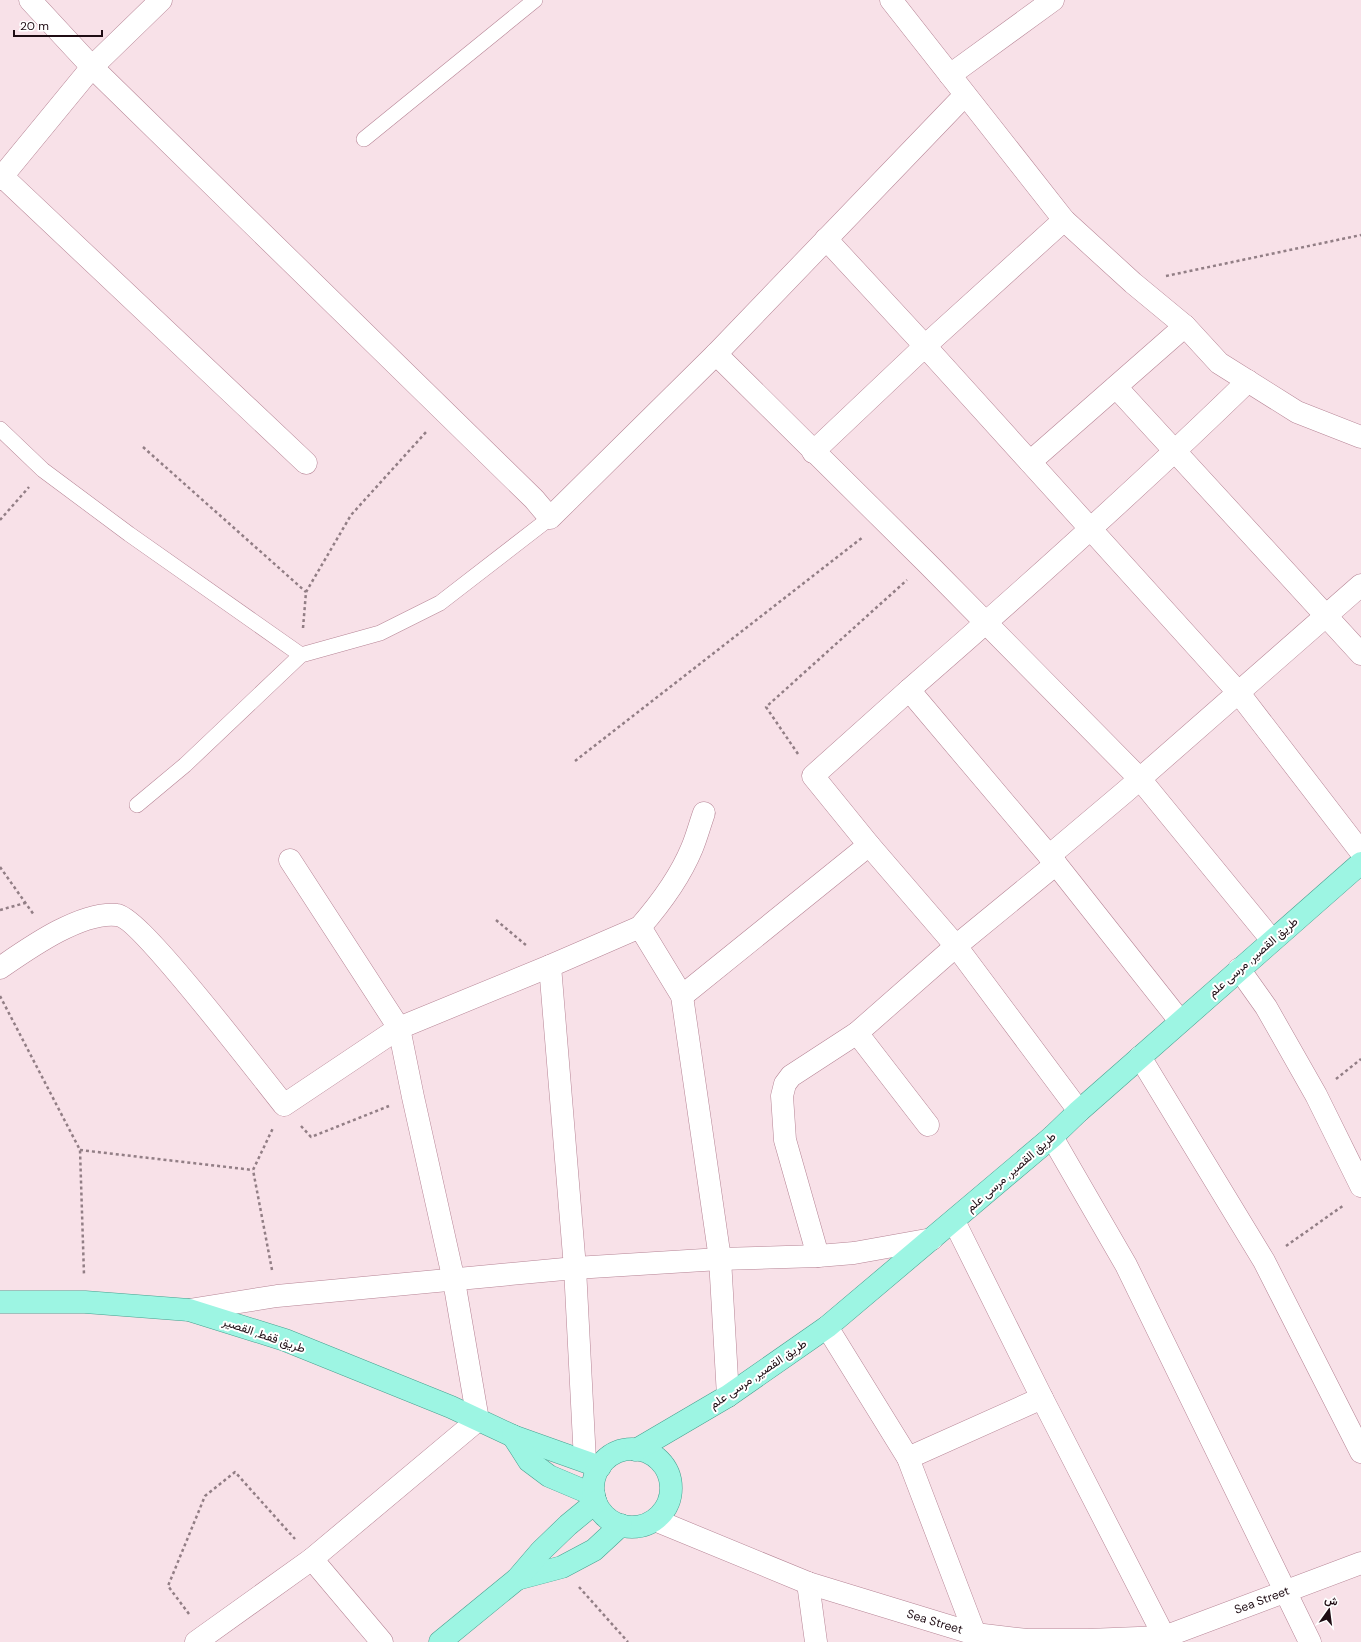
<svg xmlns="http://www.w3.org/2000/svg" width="1361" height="1642" font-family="'DM Sans',Vazirmatn,sans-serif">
<rect width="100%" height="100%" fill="#f8e1e8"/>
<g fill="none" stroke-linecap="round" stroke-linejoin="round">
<defs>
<g id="service">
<polyline points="364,139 535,0"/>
<polyline points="0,429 43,470 129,534 301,655"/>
<polyline points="137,805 185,765 301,655 380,633 440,603 550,518"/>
</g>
<g id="minor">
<polyline points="30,0 92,67 534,499 550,518 716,354 965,95"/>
<polyline points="891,0 1064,220 1133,283 1185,326 1219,363 1297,412 1361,437"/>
<polyline points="950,75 1053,0"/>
<polyline points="3,177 306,463"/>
<polyline points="0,179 92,67 161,0"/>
<polyline points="826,239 925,346 1064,220"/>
<polyline points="716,354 927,563 1140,779 1271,939 1270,942"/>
<polyline points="1116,387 1361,654"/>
<polyline points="813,452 925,346 1030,462 1185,326"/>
<polyline points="1030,462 1238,692 1361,852"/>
<path d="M909 690C1024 590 1138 488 1248 381"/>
<polyline points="1049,856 1126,791 1361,585"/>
<path d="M640 927C661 903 680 877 692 848 697 836 700 824 704 813"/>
<polyline points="550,966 575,1268 585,1461"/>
<path d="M0 968C29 948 81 911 117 915 140 917 262 1078 284 1105L399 1028 550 966 640 927 682 996 720 1259 728 1396"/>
<polyline points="1239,969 1266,1007 1316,1095 1361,1186"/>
<polyline points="682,996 869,845"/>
<polyline points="857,1033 928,1125"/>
<polyline points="1140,1057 1264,1261 1361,1452"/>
<polyline points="1079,1111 956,946 869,845 813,776 909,690 1056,864 1180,1021"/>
<polyline points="1052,1137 1126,1265 1310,1642"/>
<polyline points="954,1221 1042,1398 1167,1642"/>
<polyline points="818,1256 785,1140 782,1096 785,1084 791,1076 857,1033 956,946 1056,864"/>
<polyline points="189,1310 277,1296 575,1268 720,1259 818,1256 854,1253 932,1239"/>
<polyline points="827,1327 908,1458 975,1634"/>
<polyline points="908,1458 1042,1398"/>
<polyline points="312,1559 382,1642"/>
<polyline points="808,1583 816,1642"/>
<polyline points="196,1642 312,1559 478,1420 454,1281 413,1097 399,1028 290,860"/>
</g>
<g id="tertiary">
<path id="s1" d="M655 1520 808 1583 975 1634 1027 1640H1088L1164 1637 1361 1563"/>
</g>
<g id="primary">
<polyline points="0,1302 85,1302 189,1310 285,1340 451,1407 513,1436 600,1467"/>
<polyline points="513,1436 529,1461 549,1476 594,1495"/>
<circle cx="632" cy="1488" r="39"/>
<polyline points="636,1450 728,1396 827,1327 1052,1137 1079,1111 1361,863"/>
<polyline points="517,1579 562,1567 594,1550 621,1525"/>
<polyline points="440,1642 517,1579 541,1551 568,1525 596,1502"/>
</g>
</defs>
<use href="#service" stroke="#b68495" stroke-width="16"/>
<use href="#minor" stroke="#b68495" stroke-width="23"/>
<use href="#tertiary" stroke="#b68495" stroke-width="23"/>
<use href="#primary" stroke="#47a08f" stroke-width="23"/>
<g stroke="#927e85" stroke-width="2.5" stroke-dasharray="3 3" stroke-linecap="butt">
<polyline points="1166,276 1361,235"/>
<polyline points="143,447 306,592"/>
<polyline points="0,520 29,487"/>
<polyline points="303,628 306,592 351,515 427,431"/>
<polyline points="798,754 766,707 907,580"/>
<polyline points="575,761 863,537"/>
<polyline points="0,867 34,915"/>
<polyline points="0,910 25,903"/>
<polyline points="496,920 527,946"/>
<polyline points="0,996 80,1150 84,1275"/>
<polyline points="1336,1079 1361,1059"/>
<polyline points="301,1126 311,1137 389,1106"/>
<polyline points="80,1150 253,1170"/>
<polyline points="1286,1246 1344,1205"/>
<polyline points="272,1270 253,1170 273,1128"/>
<polyline points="579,1587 628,1642"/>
<polyline points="189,1614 168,1586 205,1496 235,1472 295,1539"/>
</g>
<use href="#service" stroke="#fff" stroke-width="15"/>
<use href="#minor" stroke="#fff" stroke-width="22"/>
<use href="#tertiary" stroke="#fff" stroke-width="22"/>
<use href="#primary" stroke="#9df5e3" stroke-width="22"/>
</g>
<g text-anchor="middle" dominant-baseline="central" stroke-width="4" stroke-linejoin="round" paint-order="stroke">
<g font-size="12" fill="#1f0d14" stroke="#fff">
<text transform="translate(1253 957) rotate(-41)">طريق القصير, مرسى علم</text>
<text transform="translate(1011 1172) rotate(-41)">طريق القصير, مرسى علم</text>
<text transform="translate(264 1335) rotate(19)">طريق قفط, القصير</text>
<text transform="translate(758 1374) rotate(-34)">طريق القصير, مرسى علم</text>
<text stroke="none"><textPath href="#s1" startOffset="634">Sea Street</textPath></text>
<text stroke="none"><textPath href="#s1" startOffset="298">Sea Street</textPath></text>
</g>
</g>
<g transform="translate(1329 1610) rotate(14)" stroke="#ffffff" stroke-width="3" paint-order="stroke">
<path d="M0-3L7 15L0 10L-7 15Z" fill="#1f0d14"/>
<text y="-6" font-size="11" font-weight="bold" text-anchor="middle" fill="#1f0d14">ش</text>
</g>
<path d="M14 30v6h88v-6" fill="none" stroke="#1f0d14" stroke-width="2"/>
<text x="20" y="30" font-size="12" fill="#1f0d14" stroke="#ffffff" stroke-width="3" paint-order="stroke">20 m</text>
</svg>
